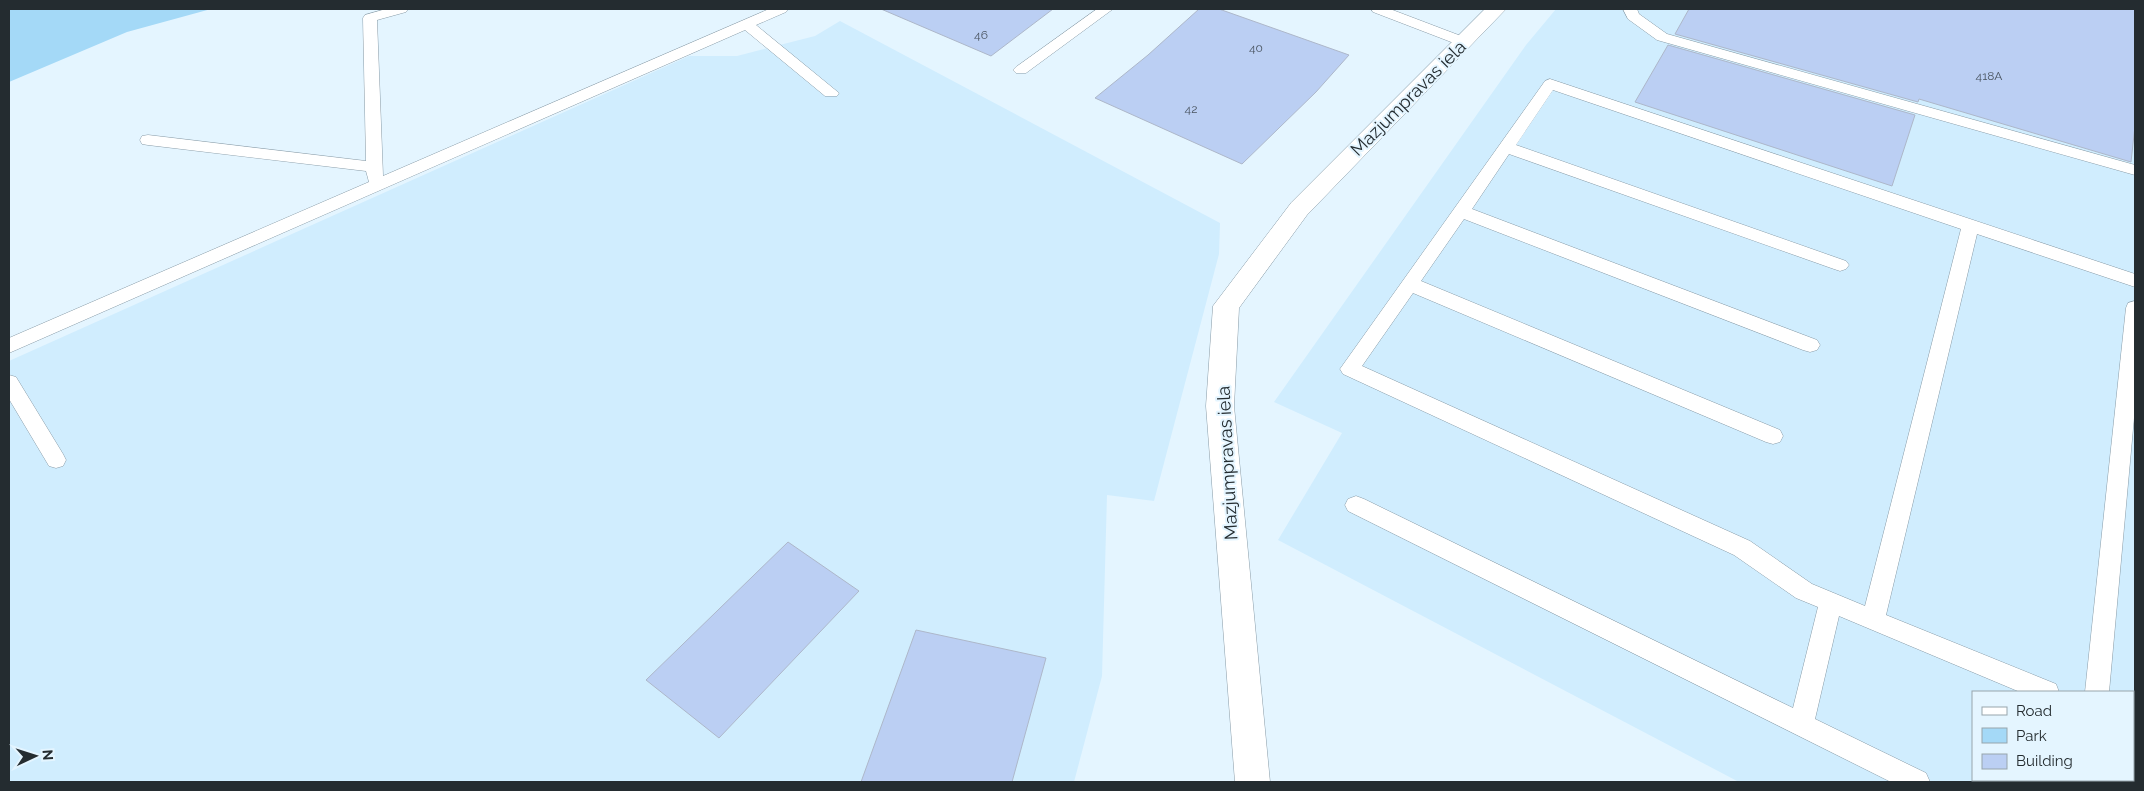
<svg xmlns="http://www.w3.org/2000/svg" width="2144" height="791" font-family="Raleway,sans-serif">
<rect width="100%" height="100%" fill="#e4f5ff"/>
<g fill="#d0edfe" fill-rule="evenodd">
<path d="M1556 9H2135V782H1739L1278 540 1342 433 1274 402 1526 45ZM1973 692H2133V780H1973Z"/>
<polygon points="840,21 1220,223 1219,254 1154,501 1107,495 1102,676 1074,782 9,782 9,361 689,56 737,56 815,36"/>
</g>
<polygon fill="#a4d9f7" points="9,9 211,9 127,32 9,82"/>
<g fill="#bbcff3" stroke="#adb7c9">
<polygon points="881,9 1053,9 991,56"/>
<polygon points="1199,9 1219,9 1349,55 1316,92 1242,164 1095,98 1148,55"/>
<polygon points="1689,9 2135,9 2135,126 2131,162 1919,99 1918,102 1675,34"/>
<polygon points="1668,45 1915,115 1892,186 1635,102"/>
<polygon points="788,542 859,591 719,738 646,680"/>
<polygon points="916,630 1046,658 1012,782 861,782"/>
</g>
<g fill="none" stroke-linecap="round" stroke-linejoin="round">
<defs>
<g id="lane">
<polygon points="386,9 408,9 406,12 377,20 383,176 769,9 788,9 786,12 756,25 839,93 837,96 825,96 745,30 9,353 9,338 369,182 366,171 148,145 142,144 140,140 142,136 148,135 366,161 363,18 365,15"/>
<polygon points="1097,9 1113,9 1026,73 1016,73 1013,70 1016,67"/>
<polygon points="1371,9 1390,9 1469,39 1471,42 1469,45 1459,45 1373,12"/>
<polygon points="1623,9 1637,9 1639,14 1667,34 2135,165 2135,175 1657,40 1628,19"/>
<path d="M1550 79 2135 274V287L1977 234 1886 615 2056 684 2059 692H2020L1839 616 1815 719 1926 773 1930 782H1891L1348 511 1345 505 1348 499 1356 496 1364 499 1793 708 1818 607 1796 598 1734 555 1343 374 1340 369 1545 81ZM1553 90 1961 229 1865 606 1812 584 1750 541 1362 366 1413 293 1766 442 1773 444 1780 442 1783 436 1780 430 1421 281 1464 219 1803 350 1810 352 1817 350 1820 345 1817 340 1472 209 1509 154 1834 269 1840 271 1846 269 1849 265 1846 261 1516 145Z"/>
<polygon points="2135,301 2135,407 2109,692 2085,692 2126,308 2128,303"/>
<polygon points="9,375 16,377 63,454 66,460 63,466 56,468 49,466 9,399"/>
<polygon points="2133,716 2135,717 2135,742 2133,741"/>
</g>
<polygon id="street" points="1485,9 1506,9 1307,215 1239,308 1234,406 1270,782 1235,782 1206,406 1213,306 1291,203"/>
</defs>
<use href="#lane" stroke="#889ba7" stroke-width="1"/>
<use href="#street" stroke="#889ba7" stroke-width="1"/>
<use href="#lane" fill="#fff" fill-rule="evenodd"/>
<use href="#street" fill="#fff" fill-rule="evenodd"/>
</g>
<g text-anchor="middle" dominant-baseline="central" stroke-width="4" stroke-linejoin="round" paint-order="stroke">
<g font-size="12" fill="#4a5561">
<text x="981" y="35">46</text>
<text x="1256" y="48">40</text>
<text x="1989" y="76">418A</text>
<text x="1191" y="109">42</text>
</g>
<g font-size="18" fill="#242c30" stroke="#e4f5ff">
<text transform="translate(1408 98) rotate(-45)">Mazjumpravas iela</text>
<text transform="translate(1227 463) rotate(-93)">Mazjumpravas iela</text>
</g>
</g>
<rect width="2144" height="791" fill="none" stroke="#242c30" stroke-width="20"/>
<rect x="1972" y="691" width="162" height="90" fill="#e4f5ff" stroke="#97a5ac"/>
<rect x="1982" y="707" width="25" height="8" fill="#ffffff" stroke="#97a5ac"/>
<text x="2016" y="716" font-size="15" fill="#242c30">Road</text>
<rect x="1982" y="728" width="25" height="15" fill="#a4d9f7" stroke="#97a5ac"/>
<text x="2016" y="741" font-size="15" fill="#242c30">Park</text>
<rect x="1982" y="754" width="25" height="15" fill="#bbcff3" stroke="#97a5ac"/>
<text x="2016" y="766" font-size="15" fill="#242c30">Building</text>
<g transform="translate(35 756) rotate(86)" stroke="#e4f5ff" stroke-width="4" paint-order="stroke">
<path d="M0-4L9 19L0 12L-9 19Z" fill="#242c30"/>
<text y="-8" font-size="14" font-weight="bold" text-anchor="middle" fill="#242c30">N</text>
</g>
</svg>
